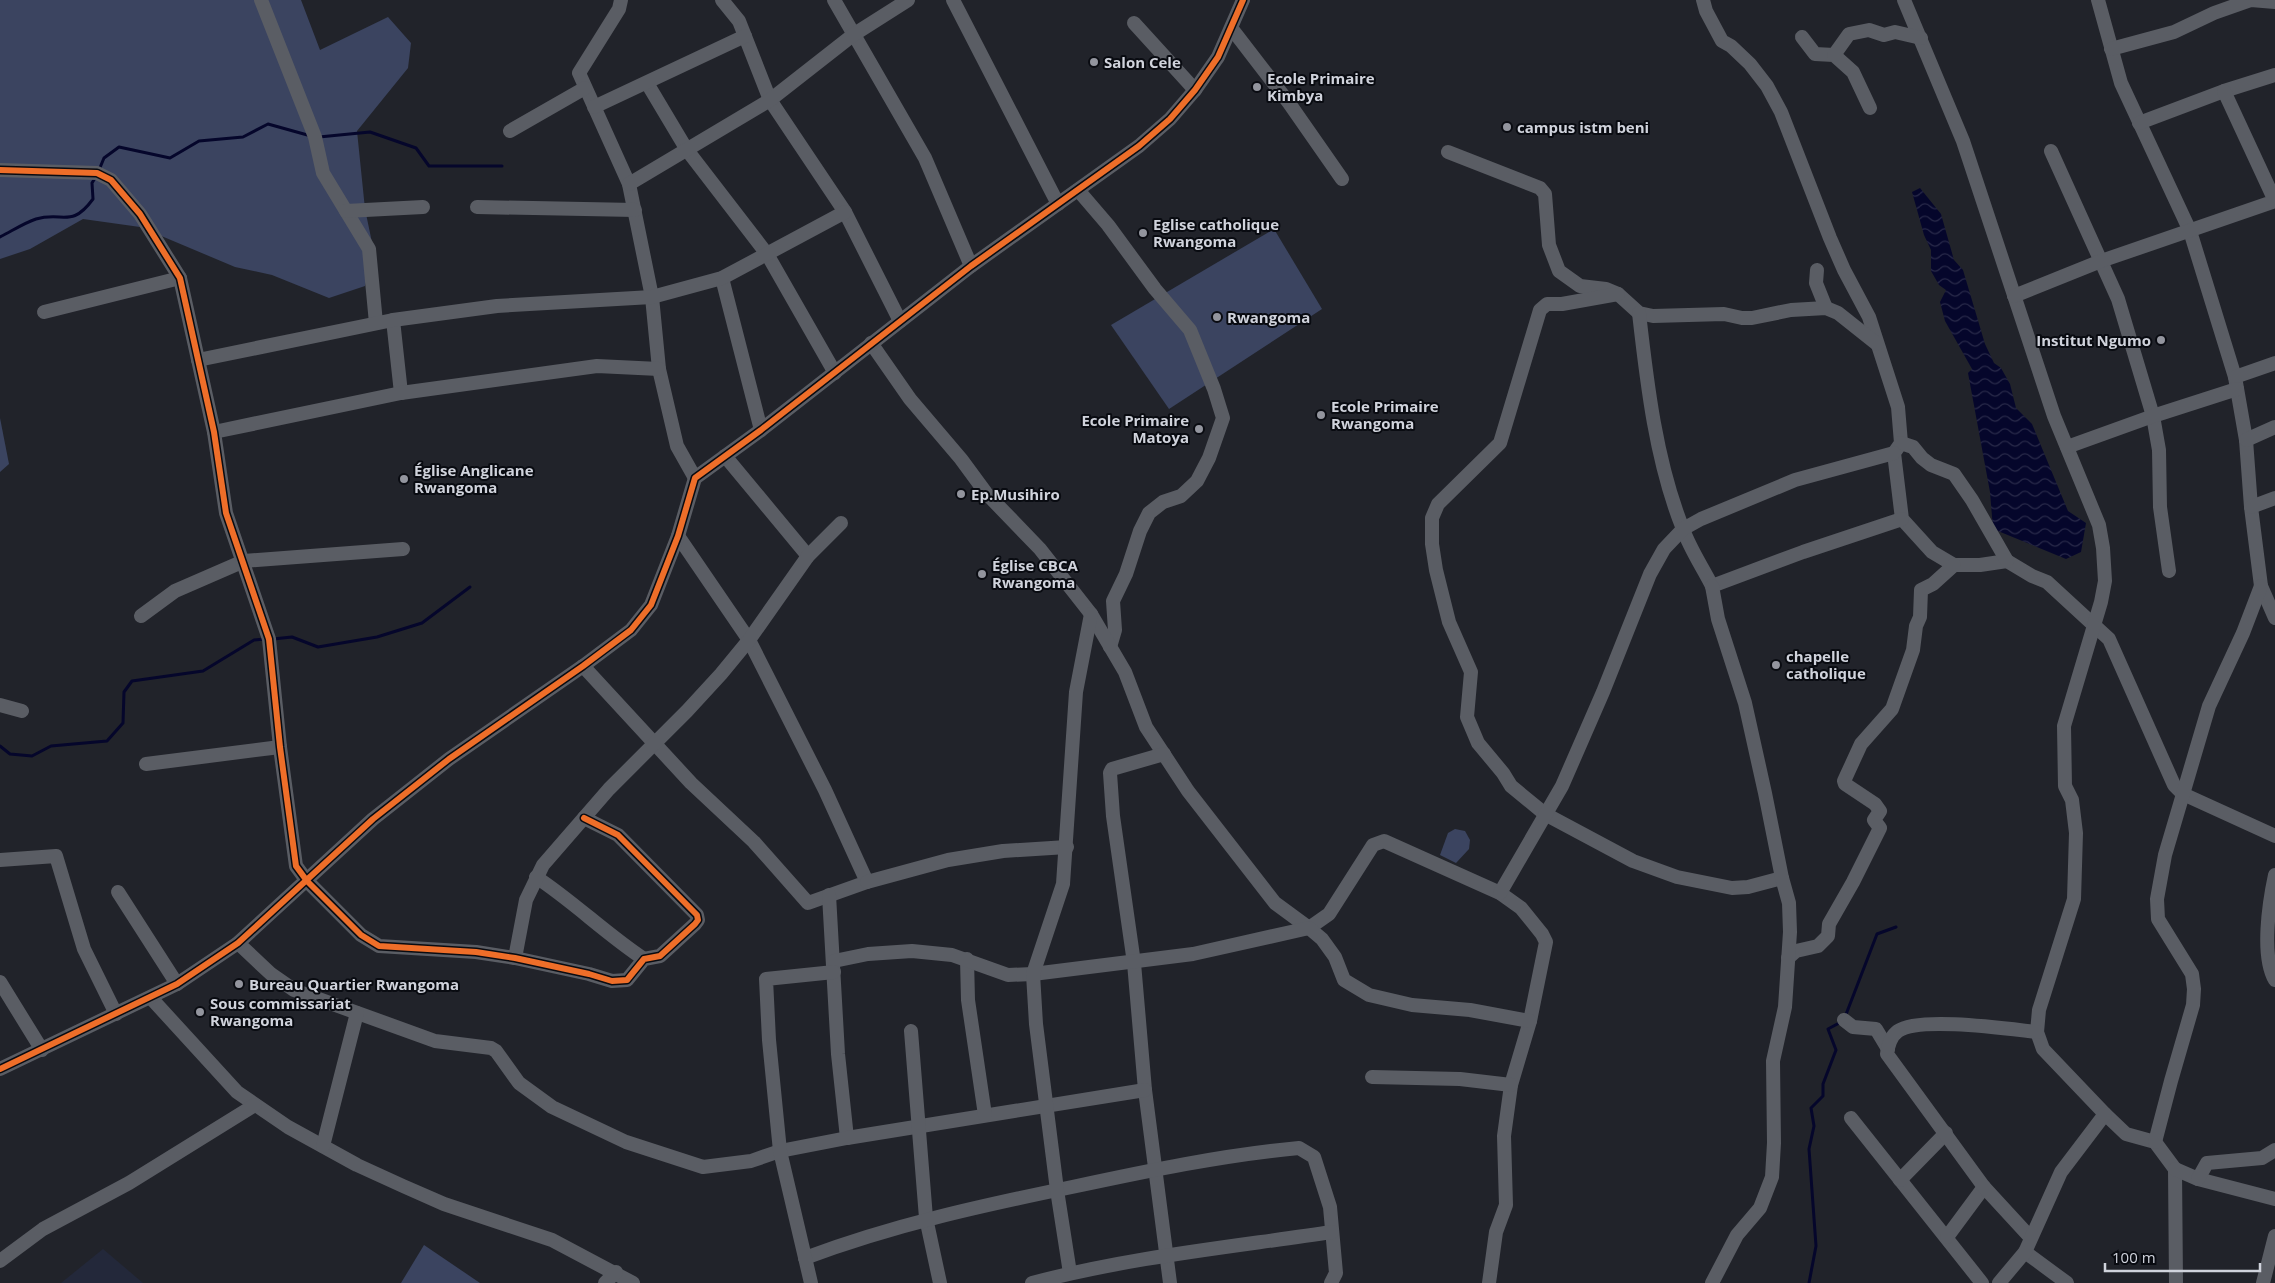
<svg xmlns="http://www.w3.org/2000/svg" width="2275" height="1283" font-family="'Open Sans',sans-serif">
<defs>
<pattern id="water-waves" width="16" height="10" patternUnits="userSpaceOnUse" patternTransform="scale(1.25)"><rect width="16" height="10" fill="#05062b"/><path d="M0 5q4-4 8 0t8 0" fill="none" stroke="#282949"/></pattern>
</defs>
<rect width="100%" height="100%" fill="#21232a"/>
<polygon fill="#23283a" points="103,1249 143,1283 61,1283"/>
<g fill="#3b4460">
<polygon points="0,0 301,0 320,50 388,17 411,43 408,68 357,131 365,209 374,252 365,286 329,298 272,275 235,267 140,227 83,219 30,249 0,259"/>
<polygon points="1274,229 1322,309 1169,409 1111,325"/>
<polygon points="0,418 9,464 0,472"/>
<polygon points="1455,829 1465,831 1470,840 1469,849 1456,863 1440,855 1448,833"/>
<polygon points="424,1245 480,1283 401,1283"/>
</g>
<polygon fill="url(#water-waves)" points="1920,188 1941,214 1954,260 1963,270 1985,344 1994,363 2001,368 2010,384 2016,408 2032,424 2068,511 2086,523 2081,552 2066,559 1993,529 1990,492 1968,373 1972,369 1945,321 1940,302 1946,290 1939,285 1931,271 1931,250 1924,235 1912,192"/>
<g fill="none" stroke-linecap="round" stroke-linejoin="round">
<g stroke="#05062b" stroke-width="3">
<polyline points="319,137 370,132 416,148 429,166 502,166"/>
<polyline points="99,170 104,158 119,147 170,158 199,141 243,137 268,124 311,136"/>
<path d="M0 237C12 231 24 223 36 219 63 211 71 229 93 199L92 183 95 178"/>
<polyline points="273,639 292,637 318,647 377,637 422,623 470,587"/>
<polyline points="0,746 10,754 32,756 51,746 107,741 123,723 124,692 132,681 203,671 254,640 265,639"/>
<polyline points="1845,1017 1877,934 1896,927"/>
<polyline points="1809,1283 1816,1246 1809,1149 1814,1126 1811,1108 1823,1096 1823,1084 1836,1050 1828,1029 1841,1022"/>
</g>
<g stroke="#5a5d64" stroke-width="14">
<polyline points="261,0 315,137 323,173 369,249 376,323"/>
<polyline points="621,0 619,9 579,73 629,184 652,297 659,369 677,446 695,478"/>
<polyline points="722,0 739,21 770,100 845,212 900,321"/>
<polyline points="834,0 925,158 971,266"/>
<polyline points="953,0 1058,204"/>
<polyline points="1703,0 1706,11 1722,41 1731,46 1750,64 1767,86 1781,112 1830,238 1844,270 1869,317 1898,407 1901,443 1894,453 1902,519 1932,552 1954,565 1980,565 2007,561 2032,576 2047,582 2109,639 2174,785 2183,794 2275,836"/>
<polyline points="1904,0 1963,141 2054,416 2099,525 2103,548 2105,581 2101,602 2064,726 2065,786 2072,800 2076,833 2074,899 2039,1010 2037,1032 2043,1049 2105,1114 2126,1134 2155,1142 2175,1169 2176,1283"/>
<polyline points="2098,0 2121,83 2190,231 2235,377 2246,440 2251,507 2261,586 2275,618"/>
<polyline points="1134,23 1195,90"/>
<polyline points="1232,29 1289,103 1342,179"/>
<polyline points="1802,37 1815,54 1834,55 1853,72 1870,108"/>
<polyline points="2111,49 2174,32 2214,13 2251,0 2275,2"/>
<polyline points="1834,55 1849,34 1869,30 1884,35 1895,32 1921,38"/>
<polyline points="647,83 687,150 767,254 835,373"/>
<polyline points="594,107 745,36"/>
<polyline points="2139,123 2224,91 2275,75"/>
<polyline points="510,131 585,88"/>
<polyline points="2051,151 2118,299 2153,416 2159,450 2160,507 2169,571"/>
<polyline points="1448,152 1540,188 1545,194 1549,245 1559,271 1580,286 1606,289 1618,294 1639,313 1653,316 1724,314 1742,318 1752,318 1791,310 1826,308 1838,313 1877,344"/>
<polyline points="0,170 97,173 111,180 140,214 180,278 214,432 226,513 269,639 280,747 296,866 307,881 361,935 379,946 476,952 515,958 589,974 612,981 627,980 644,959 660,956 695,924 698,920 697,915 618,835 584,818"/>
<polyline points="629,184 770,100 853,35 908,0"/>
<polyline points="1078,190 1108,225 1155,289 1190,330 1214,389 1223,418 1209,458 1197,481 1181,496 1163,502 1149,513 1140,531 1126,574 1113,601 1115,630 1110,647"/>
<polyline points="477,207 635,210"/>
<polyline points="346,211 423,207"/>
<polyline points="1817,270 1816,283 1826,308"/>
<polyline points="722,278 761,430"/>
<polyline points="1618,294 1562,304 1547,304 1540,310 1500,443 1438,504 1432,518 1432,544 1436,570 1449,622 1471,672 1467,717 1478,743 1503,773 1511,786 1545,814 1633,861 1677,877 1732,888 1748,887 1782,878"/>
<polyline points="2014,296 2101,261 2275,201 2224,91"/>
<polyline points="44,312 180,278"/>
<path d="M1639 313C1647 384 1656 462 1683 529 1690 549 1703 568 1712 586L1803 552 1902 519"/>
<polyline points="393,320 401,393"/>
<polyline points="871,343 910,399 961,459 986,493 1040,549 1091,614 1125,672 1146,727 1188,791 1275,903 1309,928 1329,914 1373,845 1384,841 1500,893 1521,908 1542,934 1546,942 1530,1021 1511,1085 1504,1136 1506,1205 1496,1232 1489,1283"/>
<polyline points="198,360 393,320 497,306 652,297 722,278 845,212"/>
<polyline points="2235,377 2275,363"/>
<polyline points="214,432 401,393 597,366 659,369"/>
<polyline points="2246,440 2275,427"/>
<polyline points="1901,443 1913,447 1922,458 1931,465 1954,474 1972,500 2007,561"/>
<polyline points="2067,447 2153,416 2237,389"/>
<polyline points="725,456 808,556"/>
<polyline points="2251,507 2275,498"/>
<polyline points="141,616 175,591 244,561 403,549"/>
<polyline points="583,666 691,783 754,842 808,903 867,882 825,790 749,640 678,536"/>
<polyline points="0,705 22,711"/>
<polyline points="1164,754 1112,769 1110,773 1113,816 1134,963 1145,1090 1170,1283"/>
<polyline points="146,764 280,747"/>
<polyline points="0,860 56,856 84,949 116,1014"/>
<path d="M2275 875C2269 903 2261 956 2275 980"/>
<path d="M536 877C574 902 606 934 644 959"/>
<polyline points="867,882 948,860 1003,851 1067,847"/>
<polyline points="118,892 177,984"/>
<polyline points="1500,893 1562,786 1603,692 1650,574 1664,549 1683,529 1701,519 1795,480 1894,453"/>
<polyline points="829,895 838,1054 847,1138"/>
<polyline points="238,943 271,974 294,990 435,1041 491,1048 496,1051 519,1083 552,1107 626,1142 703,1167 751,1161 780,1151 847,1138 1145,1090"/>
<polyline points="515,958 526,900 543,865 609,789 687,711 721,674 749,640 808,556 841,523"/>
<polyline points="1788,958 1796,951 1818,946 1828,936 1829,924 1853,882 1880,828 1874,820 1880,811 1875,804 1845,784 1844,781 1861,744 1892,709 1913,650 1916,626 1920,617 1921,590 1933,584 1954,565"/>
<polyline points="967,959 968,1000 985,1115"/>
<polyline points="834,961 868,954 912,951 952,955 1008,975 1033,974 1193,954 1309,928 1322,939 1335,957 1344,980 1369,995 1412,1005 1470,1010 1530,1021"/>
<polyline points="0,982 42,1050"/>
<polyline points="151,998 237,1092 288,1127 357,1165 403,1186 444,1204 552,1240 633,1283"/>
<polyline points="1844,1020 1853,1027 1876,1029 1888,1049"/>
<polyline points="911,1031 926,1218 940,1283"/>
<polyline points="0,1069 177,984 238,943 373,819 449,759 583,666 631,630 651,605 678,536 695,478 761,430 971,266 1139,146 1170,119 1195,90 1218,57 1243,0"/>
<polyline points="1372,1077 1460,1079 1511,1085"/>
<polyline points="1851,1118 1982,1283"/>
<polyline points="2155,1142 2171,1081 2193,1005 2194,989 2192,974 2158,919 2157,899 2165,855 2209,706 2243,633 2261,586"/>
<polyline points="323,1146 357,1013"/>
<polyline points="2175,1169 2198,1179 2275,1199"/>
<polyline points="2198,1179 2207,1163 2262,1158 2275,1150"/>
<polyline points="1900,1180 1946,1133"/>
<polyline points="1947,1237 1984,1187"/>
<path d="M2030 1237 1984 1187 1887 1054C1888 1046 1891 1036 1898 1031 1919 1016 2009 1029 2037 1032"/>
<polyline points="2025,1252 2067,1283"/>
<path d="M805 1258C893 1225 980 1206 1072 1187 1147 1171 1223 1155 1299 1148L1314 1157 1330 1207 1336 1273 1331 1283"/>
<polyline points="0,1261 43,1229 129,1183 255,1105"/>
<polyline points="1070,1273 1057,1190 1036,1024 1033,974 1063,884 1076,692 1091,614"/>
<polyline points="605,1283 616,1272"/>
<polyline points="811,1283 780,1151 769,1040 766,979 834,972"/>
<path d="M1032 1283C1130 1257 1232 1247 1332 1232"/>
<polyline points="1712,1283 1737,1235 1760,1208 1772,1177 1774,1143 1773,1061 1785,1007 1790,932 1789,903 1782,878 1765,793 1745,703 1718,619 1712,586"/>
<polyline points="1999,1283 2025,1252 2061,1172 2105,1114"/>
<polyline points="2263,1283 2275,1236"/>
</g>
<defs>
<g id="cycleway">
<polyline points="0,170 97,173 111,180 140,214 180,278 214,432 226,513 269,639 280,747 296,866 307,881 361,935 379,946 476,952 515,958 589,974 612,981 627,980 644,959 660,956 695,924 698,920 697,915 618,835 584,818"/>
<polyline points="0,1069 177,984 238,943 373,819 449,759 583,666 631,630 651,605 678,536 695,478 761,430 971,266 1139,146 1170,119 1195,90 1218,57 1243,0"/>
</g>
</defs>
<use href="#cycleway" stroke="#090b11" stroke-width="9"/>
<use href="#cycleway" stroke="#ee6e29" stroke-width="6"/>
</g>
<g fill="#93959e" stroke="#090b11" stroke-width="2">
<circle cx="1094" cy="62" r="5"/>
<circle cx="1257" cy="87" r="5"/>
<circle cx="1507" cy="127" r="5"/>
<circle cx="1143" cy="233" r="5"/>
<circle cx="1217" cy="317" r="5"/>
<circle cx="2161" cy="340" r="5"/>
<circle cx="1321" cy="415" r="5"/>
<circle cx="1199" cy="429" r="5"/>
<circle cx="404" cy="479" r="5"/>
<circle cx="961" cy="494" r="5"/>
<circle cx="982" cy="574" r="5"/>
<circle cx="1776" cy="665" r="5"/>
<circle cx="239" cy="984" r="5"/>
<circle cx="200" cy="1012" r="5"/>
</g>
<g text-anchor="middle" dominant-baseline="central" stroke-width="4" stroke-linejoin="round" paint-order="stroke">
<g font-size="15" font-weight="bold" fill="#d0d3dc" stroke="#090b11" text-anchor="start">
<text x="1104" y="62">Salon Cele</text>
<text x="1267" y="78">Ecole Primaire<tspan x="1267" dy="17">Kimbya</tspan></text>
<text x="1517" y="127">campus istm beni</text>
<text x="1153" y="224">Eglise catholique<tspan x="1153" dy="17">Rwangoma</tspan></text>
<text x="1227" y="317">Rwangoma</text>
<text x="2151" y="340" text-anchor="end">Institut Ngumo</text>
<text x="1331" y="406">Ecole Primaire<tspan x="1331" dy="17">Rwangoma</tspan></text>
<text x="1189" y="420" text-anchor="end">Ecole Primaire<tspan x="1189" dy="17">Matoya</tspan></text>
<text x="414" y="470">Église Anglicane<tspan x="414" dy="17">Rwangoma</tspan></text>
<text x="971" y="494">Ep.Musihiro</text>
<text x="992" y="565">Église CBCA<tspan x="992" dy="17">Rwangoma</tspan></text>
<text x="1786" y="656">chapelle<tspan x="1786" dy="17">catholique</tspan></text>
<text x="249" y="984">Bureau Quartier Rwangoma</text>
<text x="210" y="1003">Sous commissariat<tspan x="210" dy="17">Rwangoma</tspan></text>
</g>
</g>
<path d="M2105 1263v8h155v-8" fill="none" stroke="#d0d3dc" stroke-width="2.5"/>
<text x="2112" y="1263" font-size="15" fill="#d0d3dc" stroke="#090b11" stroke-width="4" paint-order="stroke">100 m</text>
</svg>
